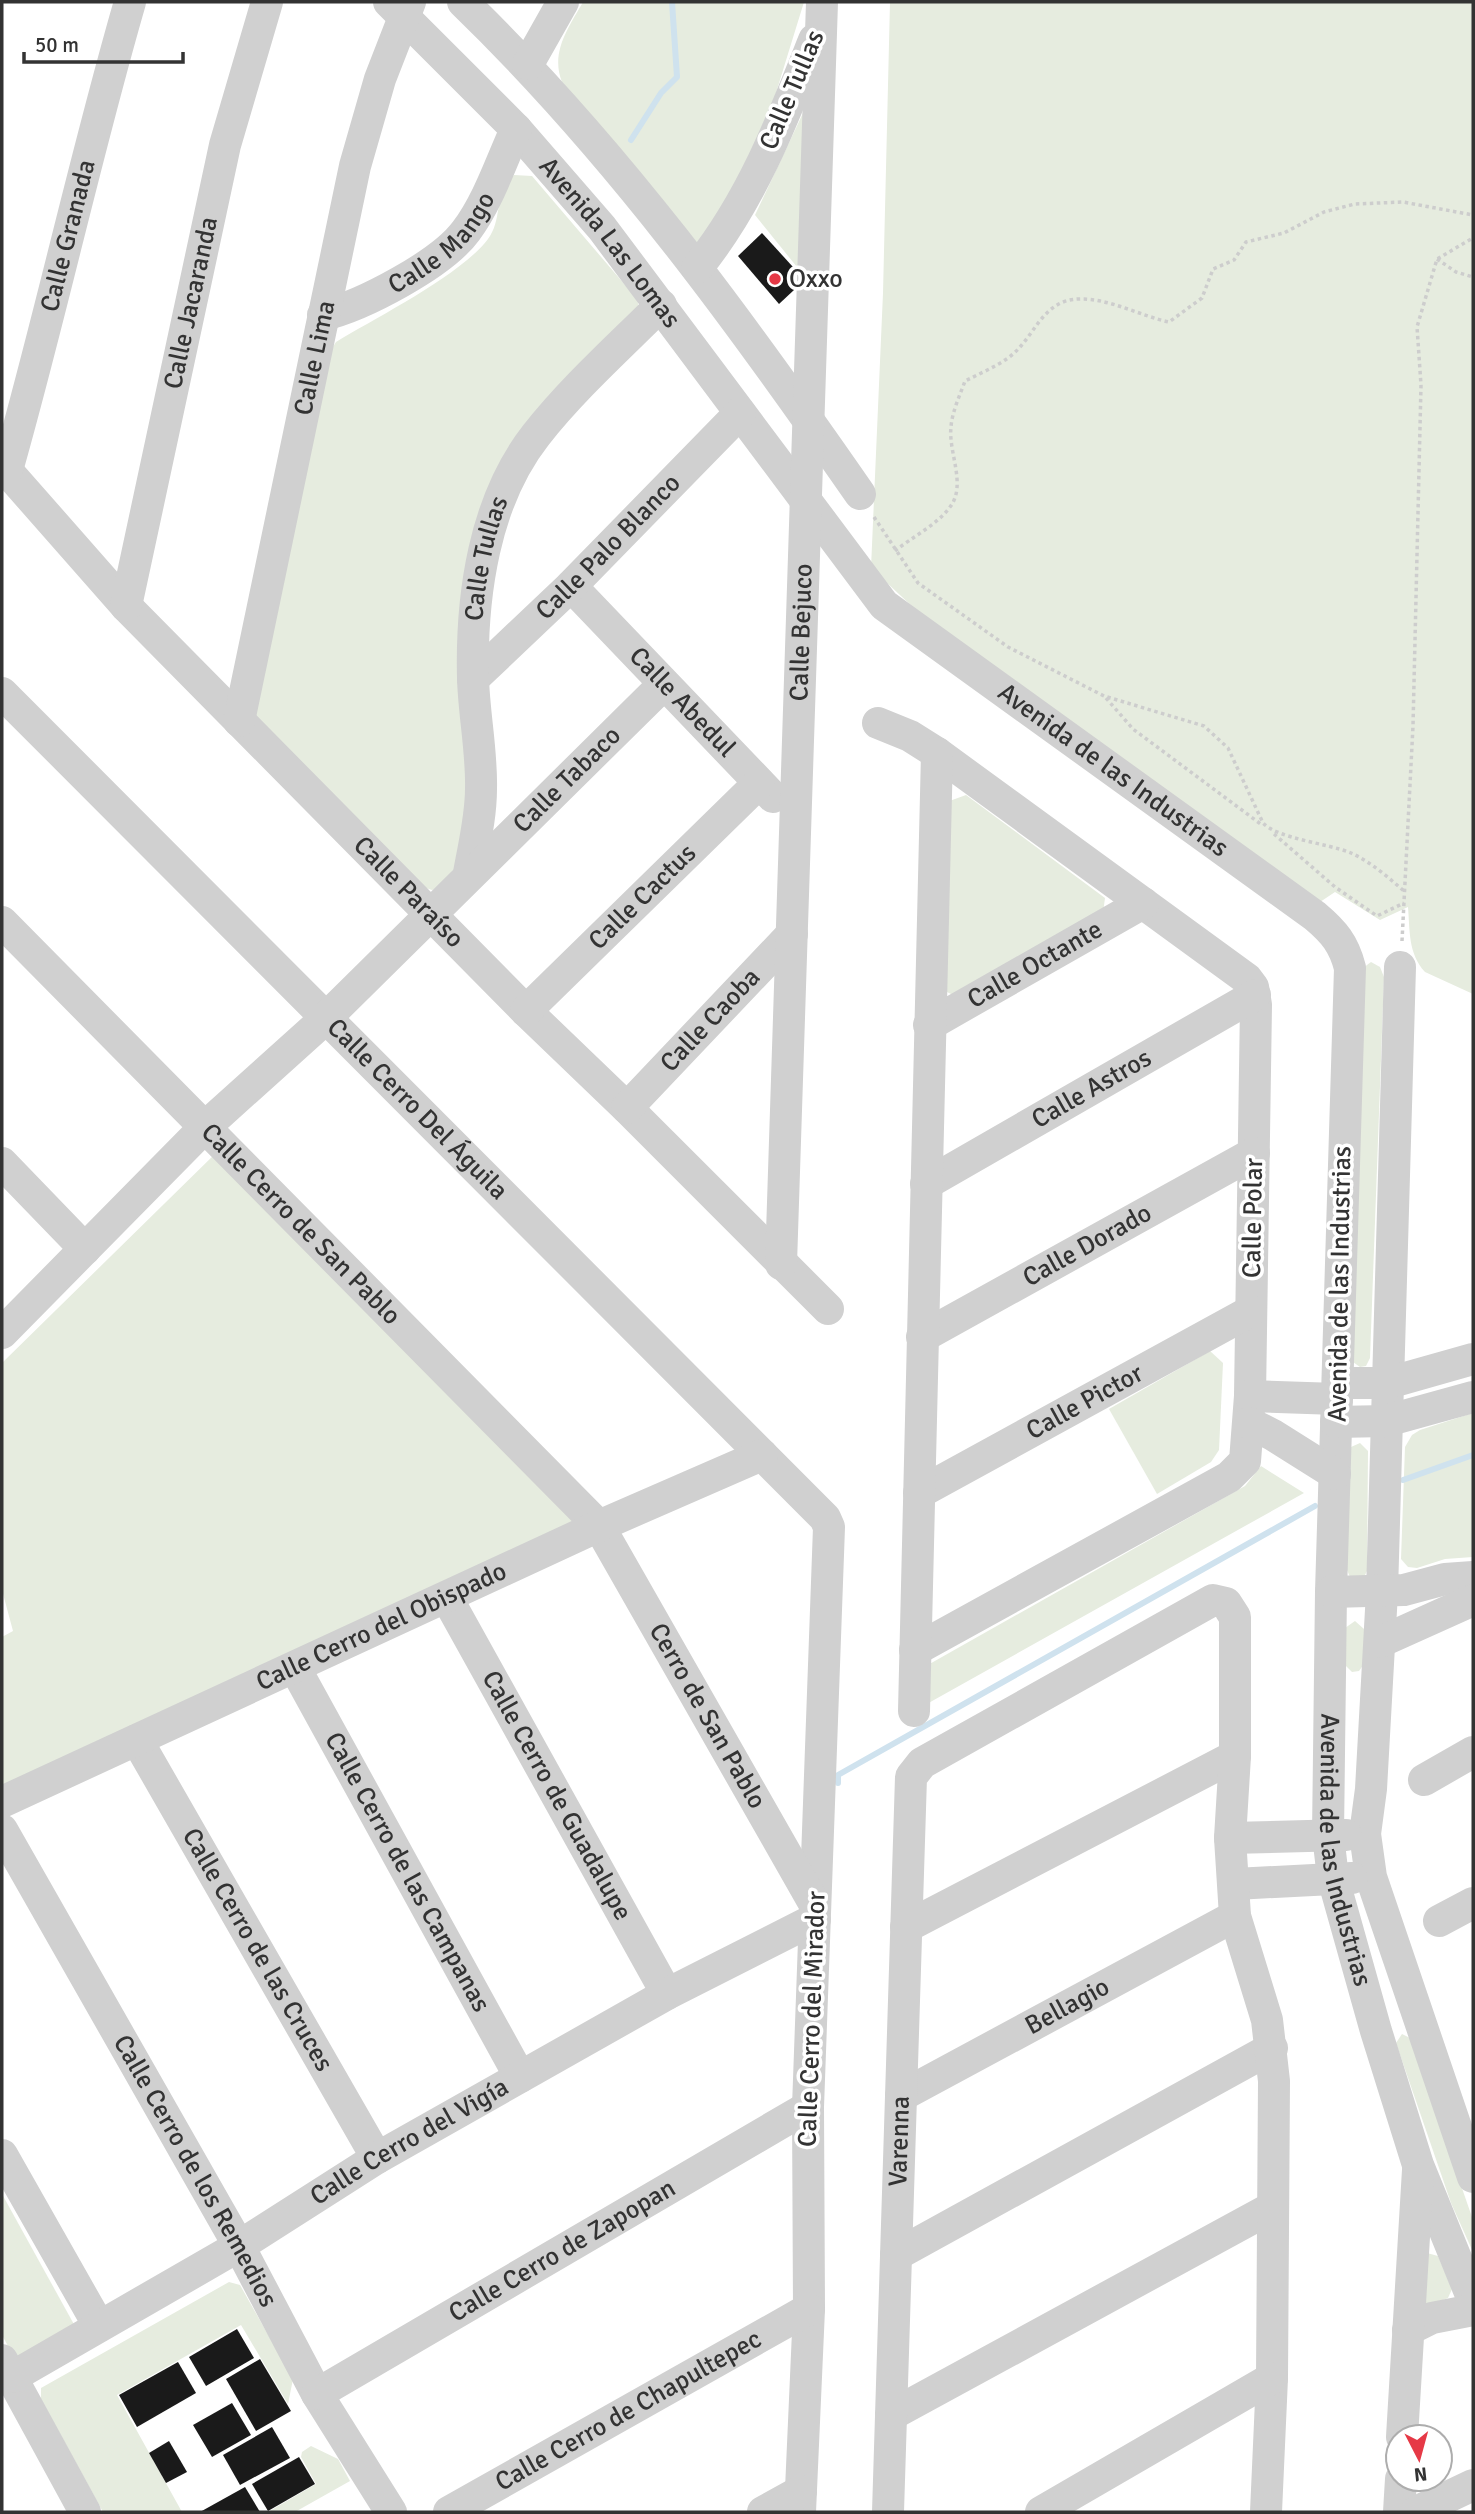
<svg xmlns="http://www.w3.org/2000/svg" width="1475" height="2514" font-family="Signika,sans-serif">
<rect width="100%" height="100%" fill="#fff"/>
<g fill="#e6ecdf">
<path d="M583 2H804L775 96 739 180 698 244 562 82C550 52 569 27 583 2Z"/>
<path d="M890 2H1473V994L1425 972C1408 953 1410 931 1408 907L1380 920 1335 892 1320 902 915 609 871 568 883 293Z"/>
<polygon points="803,113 801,272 755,215"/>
<path d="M514 175 532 176 637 299 641 315 501 477 471 791 455 872 444 886 432 890 420 886 254 717 329 353 336 342C377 317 461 275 488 239 503 219 493 195 514 175Z"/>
<polygon points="966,795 1105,898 1103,913 955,996 943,990 944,803"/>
<polygon points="1371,962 1380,967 1384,977 1370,1358 1366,1366 1360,1367 1353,1362 1363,968"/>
<polygon points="218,1151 590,1531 2,1797 2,1637 13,1631 2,1590 2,1363"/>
<polygon points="1210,1351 1223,1363 1219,1450 1211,1462 1157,1494 1109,1409"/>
<polygon points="1473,1413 1473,1557 1445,1559 1417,1568 1408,1567 1401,1559 1405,1447 1412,1435 1420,1430"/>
<polygon points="1360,1443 1368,1451 1367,1571 1364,1577 1350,1577 1347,1570 1348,1453 1351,1447"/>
<polygon points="1261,1466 1304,1493 925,1705 926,1666 1245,1486"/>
<polygon points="1355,1621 1364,1629 1364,1664 1359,1671 1352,1672 1345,1665 1345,1628"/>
<polygon points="1402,2034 1410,2038 1473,2220 1473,2252 1451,2203 1396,2043"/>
<polygon points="2,2194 76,2328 16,2361 2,2335"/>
<polygon points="1427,2253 1438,2256 1452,2289 1448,2298 1431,2305 1423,2302"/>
<polygon points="229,2282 240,2285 293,2379 288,2404 241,2325 117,2395 182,2512 103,2512 41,2399 41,2388"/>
<polygon points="311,2446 338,2459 350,2481 295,2512 268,2512 316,2484 301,2457 302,2452"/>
</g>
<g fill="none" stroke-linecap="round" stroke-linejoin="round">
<g stroke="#cfe2ee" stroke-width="6">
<polyline points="631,140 661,93 677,77 672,2"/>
<polyline points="1403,1480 1473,1455"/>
<polyline points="838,1783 838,1775 1315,1506"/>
</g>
</g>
<g fill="#1a1a1a">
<polygon points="762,233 793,267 794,290 779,304 738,256"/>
<polygon points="237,2329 254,2358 206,2386 189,2357"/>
<polygon points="260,2359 291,2411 256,2431 226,2379"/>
<polygon points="178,2362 196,2393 137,2427 119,2395"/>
<polygon points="232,2403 251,2435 212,2457 193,2425"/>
<polygon points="272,2427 290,2458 240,2485 223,2455"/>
<polygon points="169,2441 187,2472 166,2483 149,2453"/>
<polygon points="299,2457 315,2484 268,2511 252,2484"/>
<polygon points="245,2487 260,2512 200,2512"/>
</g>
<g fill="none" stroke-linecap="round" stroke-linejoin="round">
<g stroke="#cdcdcd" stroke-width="3.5" stroke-dasharray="3.5 3.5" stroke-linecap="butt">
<polyline points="1437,259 1456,272 1473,277"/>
<path d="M874 517 918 583 1008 647 1104 696 1204 726 1228 748 1263 823C1278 839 1327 843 1351 853 1371 862 1389 878 1405 892"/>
<path d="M895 551C912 537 937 525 950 507 967 485 948 452 951 427 952 412 960 395 965 381 979 374 995 367 1008 358 1035 339 1041 299 1080 299 1108 298 1141 316 1169 322L1202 298 1213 269 1234 260 1246 242 1284 233 1324 212 1355 204 1403 202 1473 215"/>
<polyline points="1106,698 1133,729 1262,825"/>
<polyline points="1274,834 1335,887 1377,916 1404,903"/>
<polyline points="1402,941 1413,726 1421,385 1417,327 1437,259 1473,238"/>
</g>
<g stroke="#d0d0d0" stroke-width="32">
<path id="s1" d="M389 2 516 129 602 228 884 605 1315 916C1334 932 1344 944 1350 968L1331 1592 1328 1835 1333 1878 1376 2031 1418 2165 1473 2300"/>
<path d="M463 2C615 149 740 321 860 494"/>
<polyline points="528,64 563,2"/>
<path d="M697 268C751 202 783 119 814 40"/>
<path id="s2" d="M323 315C362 306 442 264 466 231 488 202 501 162 516 129"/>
<path id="s3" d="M2 465 126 606 526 1011 627 1108 828 1309"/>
<path id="s4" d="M7 470C51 315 85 157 130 2"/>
<path id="s5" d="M571 586 773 797"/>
<path id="s6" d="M126 606 225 145 267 2"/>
<path id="s7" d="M473 679 571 586 740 413"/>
<path id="s8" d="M2 693 825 1518 829 1527 808 2107 809 2309 800 2512"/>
<path id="s9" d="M239 721 355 166 380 79 410 2"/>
<polyline points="878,723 910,736 937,753 1247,979 1253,987 1256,1005 1250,1396 1245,1461 1229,1477 915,1650"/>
<path id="s10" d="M469 873C474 845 481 817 481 789 482 752 474 715 473 678 471 596 484 501 536 435 573 388 619 347 661 305"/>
<path id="s11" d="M2 922 599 1526 814 1903"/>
<polyline points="1400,967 1382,1592 1371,1789 1365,1834 1371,1877 1473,2177"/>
<path id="s12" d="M526 1011 759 783"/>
<path id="s13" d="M929 1025 1143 903"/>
<path id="s14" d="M627 1108 792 934"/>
<polyline points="2,1163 85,1249"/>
<path id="s15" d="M926 1184 1255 995"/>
<path id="s16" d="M781 1264 822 2"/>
<path id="s17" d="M2 1333 205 1127 326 1018 663 685"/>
<path id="s18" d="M922 1337 1254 1153"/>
<polyline points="1338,1383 1388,1383 1473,1359"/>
<polyline points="1250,1396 1337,1399"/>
<polyline points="1336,1422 1386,1421 1473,1397"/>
<polyline points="1249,1423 1273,1435 1335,1474"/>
<path id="s19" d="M919 1493 1251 1311"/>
<polyline points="1331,1592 1404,1590 1445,1579 1473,1577"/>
<path id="s20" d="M447 1598 667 1994"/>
<polyline points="1380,1642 1473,1600"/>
<path id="s21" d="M295 1668 520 2077"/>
<polyline points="914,1711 937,753"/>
<path id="s22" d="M137 1740 377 2158"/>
<polyline points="1424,1780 1473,1752"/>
<path id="s23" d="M2 1802 599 1526 762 1455"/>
<path id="s24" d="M2 1830 239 2246 317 2394 391 2512"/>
<polyline points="1230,1838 1346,1835"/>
<polyline points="1235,1884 1352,1878"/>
<polyline points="1439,1921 1473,1903"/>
<polyline points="906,1927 1235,1756"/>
<path id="s25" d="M901 2096 1235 1916"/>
<polyline points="2,2155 99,2326"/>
<polyline points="896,2255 1272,2048"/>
<polyline points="1408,2330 1432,2318 1473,2310"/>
<polyline points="2,2360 85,2512"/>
<path id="s26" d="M12 2377 239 2246 377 2158 667 1994 815 1919"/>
<path id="s27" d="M317 2394 808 2107"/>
<polyline points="891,2415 1273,2207"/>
<polyline points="1402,2437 1418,2170"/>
<path id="s28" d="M449 2512 809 2309"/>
<polyline points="763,2512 801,2491"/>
<path id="s29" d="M888 2512 911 1777 922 1763 1213 1600 1226 1603 1235 1617V1756L1230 1838 1235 1916 1267 2020 1274 2081 1272 2378 1266 2512"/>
<polyline points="1041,2512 1272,2378"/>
<polyline points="1399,2512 1401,2479"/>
<polyline points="1416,2512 1473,2485"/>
</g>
</g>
<circle fill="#e63946" stroke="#fff" stroke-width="2.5" cx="775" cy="279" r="7"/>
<g text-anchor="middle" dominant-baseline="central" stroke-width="7" stroke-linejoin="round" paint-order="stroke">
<g font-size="26" fill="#333" stroke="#fff">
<text transform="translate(792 90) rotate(-67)">Calle Tullas</text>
<text stroke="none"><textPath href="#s4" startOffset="242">Calle Granada</textPath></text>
<text stroke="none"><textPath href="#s2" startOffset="142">Calle Mango</textPath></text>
<text stroke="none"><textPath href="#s1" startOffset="327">Avenida Las Lomas</textPath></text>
<text stroke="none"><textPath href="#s6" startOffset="310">Calle Jacaranda</textPath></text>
<text stroke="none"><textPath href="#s9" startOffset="371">Calle Lima</textPath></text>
<text stroke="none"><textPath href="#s7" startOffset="189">Calle Palo Blanco</textPath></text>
<text stroke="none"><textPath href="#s10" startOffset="317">Calle Tullas</textPath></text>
<text stroke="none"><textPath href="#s16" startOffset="632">Calle Bejuco</textPath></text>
<text stroke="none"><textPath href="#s5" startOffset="161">Calle Abedul</textPath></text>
<text stroke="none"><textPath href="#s1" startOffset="1064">Avenida de las Industrias</textPath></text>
<text stroke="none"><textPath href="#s17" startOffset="791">Calle Tabaco</textPath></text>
<text stroke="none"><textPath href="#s3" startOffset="590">Calle Paraíso</textPath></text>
<text stroke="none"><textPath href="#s12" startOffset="163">Calle Cactus</textPath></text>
<text stroke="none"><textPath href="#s13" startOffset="122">Calle Octante</textPath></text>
<text stroke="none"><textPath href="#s14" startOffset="121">Calle Caoba</textPath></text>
<text stroke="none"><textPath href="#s15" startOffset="191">Calle Astros</textPath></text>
<text stroke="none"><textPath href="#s8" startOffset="588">Calle Cerro Del Águila</textPath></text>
<text transform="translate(1253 1218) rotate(-89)">Calle Polar</text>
<text stroke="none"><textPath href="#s11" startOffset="425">Calle Cerro de San Pablo</textPath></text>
<text stroke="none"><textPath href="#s18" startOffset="189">Calle Dorado</textPath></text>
<text transform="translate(1340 1284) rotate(-89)">Avenida de las Industrias</text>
<text stroke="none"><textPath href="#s19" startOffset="189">Calle Pictor</textPath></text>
<text stroke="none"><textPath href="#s23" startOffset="418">Calle Cerro del Obispado</textPath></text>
<text stroke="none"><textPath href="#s11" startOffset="1068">Cerro de San Pablo</textPath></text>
<text stroke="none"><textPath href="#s20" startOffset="226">Calle Cerro de Guadalupe</textPath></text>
<text stroke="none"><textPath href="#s1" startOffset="2261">Avenida de las Industrias</textPath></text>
<text stroke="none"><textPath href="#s21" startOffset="233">Calle Cerro de las Campanas</textPath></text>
<text stroke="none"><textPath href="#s22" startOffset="242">Calle Cerro de las Cruces</textPath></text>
<text stroke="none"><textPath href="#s25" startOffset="189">Bellagio</textPath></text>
<text transform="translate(812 2019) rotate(-88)">Calle Cerro del Mirador</text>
<text stroke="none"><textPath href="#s26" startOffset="462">Calle Cerro del Vigía</textPath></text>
<text stroke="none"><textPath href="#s29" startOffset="371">Varenna</textPath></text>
<text stroke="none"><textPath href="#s24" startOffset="392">Calle Cerro de los Remedios</textPath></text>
<text stroke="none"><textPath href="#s27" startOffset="284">Calle Cerro de Zapopan</textPath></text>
<text stroke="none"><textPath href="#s28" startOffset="206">Calle Cerro de Chapultepec</textPath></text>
</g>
<g font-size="26" fill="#333" stroke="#fff" text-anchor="start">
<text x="789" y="279">Oxxo</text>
</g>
</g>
<rect width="1475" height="2514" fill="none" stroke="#333333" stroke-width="7"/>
<g transform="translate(1419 2458) rotate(174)"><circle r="33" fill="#ffffff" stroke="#adadad" stroke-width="2"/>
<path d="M0-5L12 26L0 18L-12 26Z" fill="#e63946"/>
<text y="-10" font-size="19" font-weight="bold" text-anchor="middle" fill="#333333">N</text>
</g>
<path d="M24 52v10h159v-10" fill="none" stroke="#333333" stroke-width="3.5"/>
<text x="35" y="52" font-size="21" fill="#333333" stroke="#ffffff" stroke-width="5" paint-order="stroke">50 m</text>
</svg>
